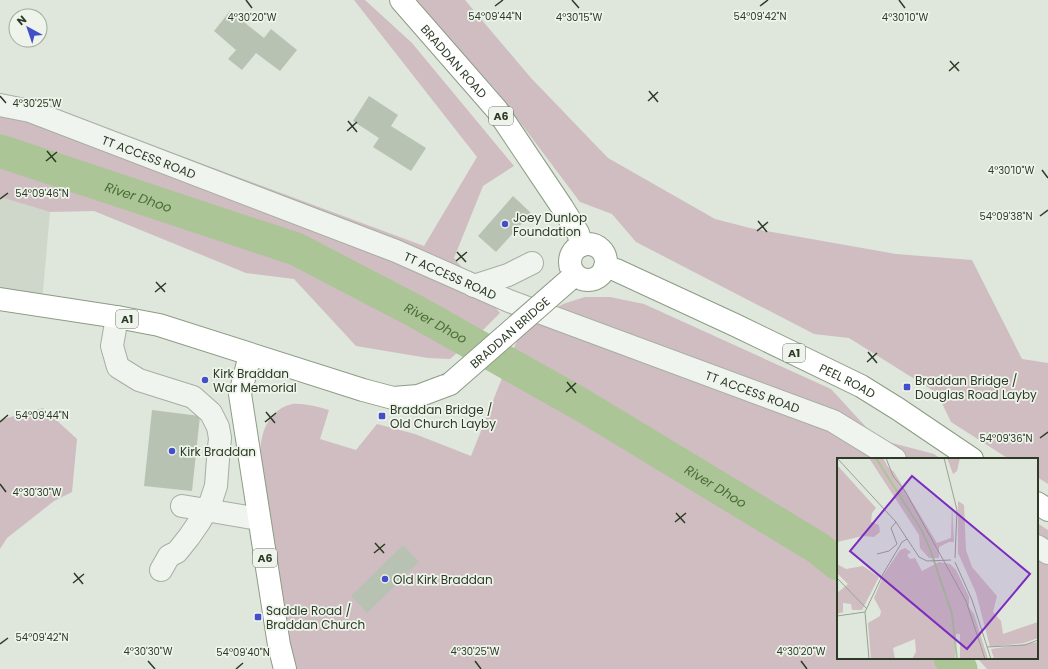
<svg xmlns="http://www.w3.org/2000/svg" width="1048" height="669" font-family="Poppins,sans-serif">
<rect width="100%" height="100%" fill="#dfe6dc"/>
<polygon fill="#ced7ca" points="0,197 50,212 42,302 0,295"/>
<g fill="#cfbdc1">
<polygon points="354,0 365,0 412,43 514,166 483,186 454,258 500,313 484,329 450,359 428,358 356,346 294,279 246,273 94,211 50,212 0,197 0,94 30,100 424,246 477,157"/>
<polygon points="414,0 465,0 531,78 608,158 715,219 750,228 896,254 972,260 1022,359 1048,363 1048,484 1037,477 1037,459 1009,459 951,422 937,393 849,338 814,334 636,242 612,214 580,202 495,89"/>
<path d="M585 297H610L644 304 831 389 877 439 934 454 941 459H838V658H938L948 669H297L287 640 262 465C262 458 260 451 261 444 263 426 273 408 292 404 302 403 319 407 329 410L320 439 356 450 377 424 415 434 471 456 518 338 540 318 563 304Z"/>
<polygon points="43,408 77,439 72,492 54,501 7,538 0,549 0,420"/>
<polygon points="1037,523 1048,530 1048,669 987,669 977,658 1037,658"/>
</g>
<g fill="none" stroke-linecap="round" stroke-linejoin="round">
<g stroke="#abc597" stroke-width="33">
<path id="s1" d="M0 151 296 249 415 311 582 405 818 548 838 564"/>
<polyline points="950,658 961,669"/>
</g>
</g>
<g fill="#b8c2b3">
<polygon points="230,11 264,38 271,29 297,50 280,71 256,53 242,70 228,59 236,50 214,31"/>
<polygon points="369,96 398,115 391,126 426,148 411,171 373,147 379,138 353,121"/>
<polygon points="513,196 531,213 496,252 478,236"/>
<polygon points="152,410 200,416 192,491 144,486"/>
<polygon points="403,545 419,562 367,613 351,596"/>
</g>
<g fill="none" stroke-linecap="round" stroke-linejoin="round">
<defs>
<g id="minor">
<path id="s2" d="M0 105 30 111 396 251 509 301 833 421 895 459"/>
<polyline points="474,286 508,275 532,263"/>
<polyline points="117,317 112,346 118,367 139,380 193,397 211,413 218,427 220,438 218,459 216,486 211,501 200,521 189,537 177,552 169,556 161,570"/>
<polyline points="182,506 259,519"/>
<polyline points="1037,546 1048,553"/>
</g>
<g id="highway">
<path id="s3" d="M401 0 497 110 562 207 578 233 582 245"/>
<circle cx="588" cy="262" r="18"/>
<path id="s4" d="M605 267 616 270 735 325 861 386 898 409 972 459"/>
<polyline points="0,299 117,317 159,325 363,390 393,398 418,396 450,384"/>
<polyline points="250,355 240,394 279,645 285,669"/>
<polyline points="1037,503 1048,510"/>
</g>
</defs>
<use href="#minor" stroke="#a6afa2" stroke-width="24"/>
<use href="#highway" stroke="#8c9c84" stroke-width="24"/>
<use href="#minor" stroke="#f0f4ee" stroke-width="22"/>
<use href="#highway" stroke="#fff" stroke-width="22"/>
<defs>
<g id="highway-bridge">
<path id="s5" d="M450 384 569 280"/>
</g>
</defs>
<use href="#highway-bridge" stroke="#8c9c84" stroke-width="24" stroke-linecap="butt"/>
<use href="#highway-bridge" stroke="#fff" stroke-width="22"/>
</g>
<path fill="none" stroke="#2d3b26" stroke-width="1.5" d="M246 0 252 8M572 0 579 8M899 0 905 8M495 6 503 0M760 6 768 0M950 61 959 71M949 71 959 62M649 91 658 102M0 96 6 103M648 101 658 92M348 121 357 132M347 131 357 122M47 151 56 162M46 161 57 152M1042 170 1048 178M0 199 8 193M1040 216 1048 210M758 221 767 232M757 231 768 222M457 252 466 262M456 261 467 252M156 282 165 292M155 292 166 283M868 352 877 363M867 362 877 353M567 382 576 393M566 392 576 383M266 412 275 423M0 422 8 415M265 422 276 413M1040 438 1048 432M0 484 6 492M676 513 685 523M675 522 686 513M375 543 384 553M374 553 385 544M74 573 83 584M73 583 84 574M0 644 8 638M148 661 155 669M475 661 481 669M801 661 807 669M236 669 243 663"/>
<g fill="#434fc8" stroke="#eef4eb" stroke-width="1.5">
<circle cx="505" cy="224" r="4"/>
<circle cx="205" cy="380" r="4"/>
<rect x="903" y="383" width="8" height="8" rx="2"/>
<rect x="378" y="412" width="8" height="8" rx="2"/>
<circle cx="172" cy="451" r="4"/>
<circle cx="385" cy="579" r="4"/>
<rect x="254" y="613" width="8" height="8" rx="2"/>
</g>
<g text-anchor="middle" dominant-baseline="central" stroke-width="3.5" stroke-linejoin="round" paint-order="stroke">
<g fill="#eef4eb" stroke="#677261" stroke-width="1">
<rect x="489" y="107" width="24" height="18" rx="3"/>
<rect x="116" y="310" width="22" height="18" rx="3"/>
<rect x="783" y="344" width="22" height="18" rx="3"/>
<rect x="253" y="549" width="24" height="18" rx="3"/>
</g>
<g font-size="11" font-weight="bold" fill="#2d3b26">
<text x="501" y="116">A6</text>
<text x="127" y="319">A1</text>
<text x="794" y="353">A1</text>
<text x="265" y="558">A6</text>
</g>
<g font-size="12" fill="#2d3b26" stroke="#eef4eb">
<text stroke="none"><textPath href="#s3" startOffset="81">BRADDAN ROAD</textPath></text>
<text stroke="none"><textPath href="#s2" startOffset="158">TT ACCESS ROAD</textPath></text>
<text stroke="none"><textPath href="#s2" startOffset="482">TT ACCESS ROAD</textPath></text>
<text stroke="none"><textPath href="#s5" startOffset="79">BRADDAN BRIDGE</textPath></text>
<text stroke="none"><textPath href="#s4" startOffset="268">PEEL ROAD</textPath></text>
<text stroke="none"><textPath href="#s2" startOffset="806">TT ACCESS ROAD</textPath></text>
</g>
<g font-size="12" fill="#2d3b26" stroke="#eef4eb" text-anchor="start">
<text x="513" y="217">Joey Dunlop<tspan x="513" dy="14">Foundation</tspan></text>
<text x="213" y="373">Kirk Braddan<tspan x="213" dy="14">War Memorial</tspan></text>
<text x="915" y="380">Braddan Bridge /<tspan x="915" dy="14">Douglas Road Layby</tspan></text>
<text x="390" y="409">Braddan Bridge /<tspan x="390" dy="14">Old Church Layby</tspan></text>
<text x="180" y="451">Kirk Braddan</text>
<text x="393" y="579">Old Kirk Braddan</text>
<text x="266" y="610">Saddle Road /<tspan x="266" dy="14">Braddan Church</tspan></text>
</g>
<g font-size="13" font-style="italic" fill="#496d32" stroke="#eef4eb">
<text stroke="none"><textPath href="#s1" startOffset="146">River Dhoo</textPath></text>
<text stroke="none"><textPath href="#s1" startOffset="470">River Dhoo</textPath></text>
<text stroke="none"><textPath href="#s1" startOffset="794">River Dhoo</textPath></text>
</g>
</g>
<g transform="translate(837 458)">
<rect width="201" height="201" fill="#dfe6dc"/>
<path d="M32 0H46L51 9 57 14 100 85 114 80 115 45 117 84H112L102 89V100H92L83 90 82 77ZM110 0H123L120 13 116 16ZM0 7 39 50 35 55 34 64 42 67 43 74 37 79 26 78 0 84ZM121 43 127 47 129 92 135 109 160 138 156 154 164 163 166 176 201 164V180L187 185 153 189 139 135 121 95ZM68 90 74 94 70 97 73 101 78 100 85 113 102 104 113 106 119 112 132 139V149L137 156 151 201H123V176H119L118 201H75L79 194 78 181 56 190 58 201H34L31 165 43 158 44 153 37 140 47 116 63 92ZM0 106 9 111 26 108 42 119 25 152H15L14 146 6 145V154L0 156V135L11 126 0 115ZM201 184V201H157L154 191Z" fill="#cfbdc1"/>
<path fill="none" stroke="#abc597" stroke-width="2" d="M39 0 85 73 93 91 115 156 120 201"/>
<path fill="none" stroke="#98a293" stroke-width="1" d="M0 0 59 64 82 99 90 103 114 102M49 0 56 18 68 33 129 143 148 201M107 0 120 52 118 100M40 96 52 93 60 86 54 70 59 64M118 104 135 142 154 201M0 120 30 151M28 154 32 201M0 158 28 154 46 116 65 84 70 81M150 189 188 187 201 182"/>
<path fill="#7b2cbf" fill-opacity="0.15" stroke="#7b2cbf" stroke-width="2" d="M75 18 193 116 130 191 13 93Z"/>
<rect width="201" height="201" fill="none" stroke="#2d3b26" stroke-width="2"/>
</g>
<g font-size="10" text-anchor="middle" fill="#2d3b26" stroke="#eef4eb" stroke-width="3.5" stroke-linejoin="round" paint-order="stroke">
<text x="495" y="20">54°09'44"N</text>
<text x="760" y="20">54°09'42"N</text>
<text x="252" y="21">4°30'20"W</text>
<text x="579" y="21">4°30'15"W</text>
<text x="905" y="21">4°30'10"W</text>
<text x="37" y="107">4°30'25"W</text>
<text x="1011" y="174">4°30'10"W</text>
<text x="42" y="197">54°09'46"N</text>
<text x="1006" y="220">54°09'38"N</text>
<text x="42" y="419">54°09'44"N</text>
<text x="1006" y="442">54°09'36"N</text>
<text x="37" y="496">4°30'30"W</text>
<text x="42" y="641">54°09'42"N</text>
<text x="148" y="655">4°30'30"W</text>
<text x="475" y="655">4°30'25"W</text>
<text x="801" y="655">4°30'20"W</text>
<text x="243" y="656">54°09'40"N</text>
</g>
<g transform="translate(28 28) rotate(320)"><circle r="19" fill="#eef4eb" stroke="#a1aa9c"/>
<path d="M0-3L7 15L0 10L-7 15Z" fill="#434fc8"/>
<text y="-6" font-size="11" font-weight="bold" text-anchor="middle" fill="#2d3b26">N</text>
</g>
</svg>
